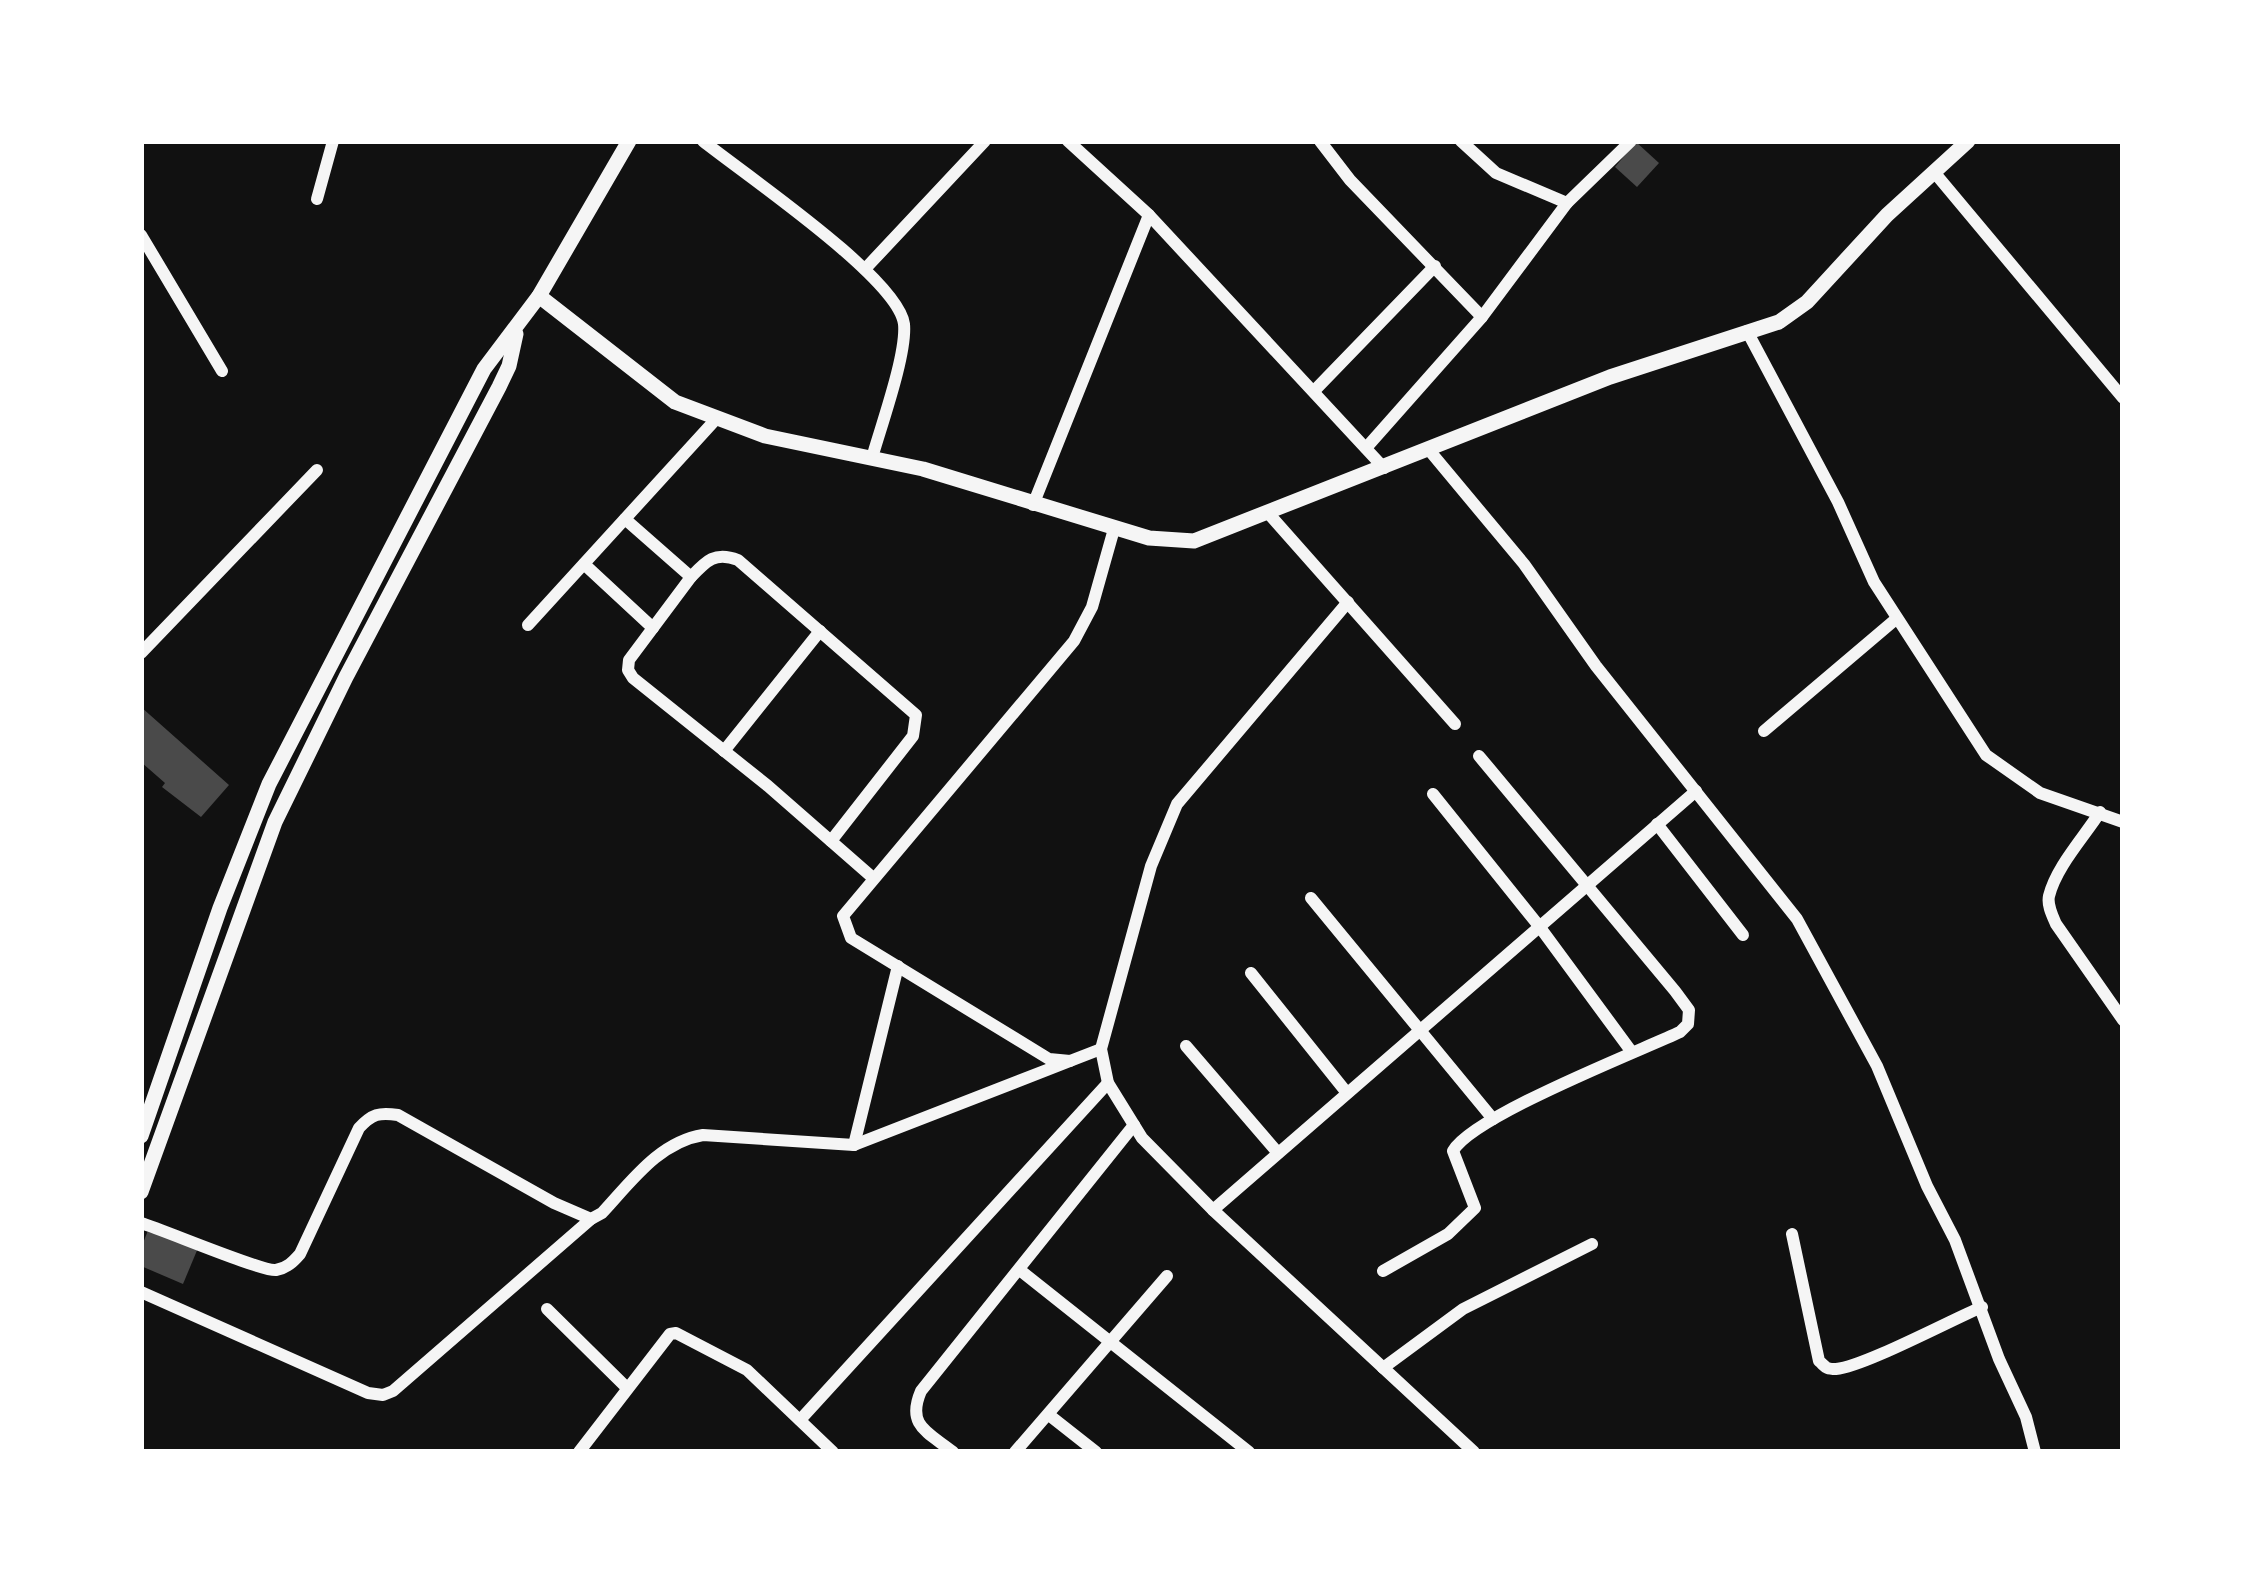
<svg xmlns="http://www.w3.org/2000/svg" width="2264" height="1593" font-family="Rubik,sans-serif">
<rect width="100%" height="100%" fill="#111"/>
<g fill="#4a4a4a">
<polygon points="1636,142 1659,163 1637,187 1615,167"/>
<polygon points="141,707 229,785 201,817 162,787 165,783 141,762"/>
<polygon points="149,1228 198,1248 183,1284 141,1266 141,1248"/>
</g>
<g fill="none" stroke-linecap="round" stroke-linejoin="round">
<g stroke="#f5f5f5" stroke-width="12">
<path d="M703 141C744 174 898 278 904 324 907 354 881 426 872 458"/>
<polyline points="1068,141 1149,215 1384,468"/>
<polyline points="1320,141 1350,180 1482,317"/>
<polyline points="1461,141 1496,173 1567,203"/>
<polyline points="1934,172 2123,398"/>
<polyline points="317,199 333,141"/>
<polyline points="141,235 222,371"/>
<polyline points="865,269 985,141"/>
<polyline points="1747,331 1838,502 1874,582 1986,755 2040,793 2123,822"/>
<polyline points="1314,391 1435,266"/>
<polyline points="1366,448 1482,317 1567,203 1631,141"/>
<polyline points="1429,450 1524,564 1596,666 1797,919 1877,1066 1927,1186 1955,1240 1999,1359 2026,1417 2035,1452"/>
<polyline points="1033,505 1149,215"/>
<polyline points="1269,514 1455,724"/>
<polyline points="625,519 691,577 629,660 628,670 633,678 768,786 872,877"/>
<polyline points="584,564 653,628"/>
<path d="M691 577C706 561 715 551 738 560L916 715 913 736 831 841"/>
<polyline points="1348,602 1177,804 1151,866 1101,1049 1108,1083 1142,1138 1213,1210 1474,1452"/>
<polyline points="528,625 717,418"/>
<polyline points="141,653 317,470"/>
<polyline points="1764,731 1896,619"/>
<polyline points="724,751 820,631"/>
<polyline points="1433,794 1539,926 1631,1051"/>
<path d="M2100 812C2084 837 2056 867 2049 896 2047 905 2052 915 2056 924L2123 1020"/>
<polyline points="1657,824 1743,935"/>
<polyline points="1311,898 1493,1119"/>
<polyline points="1251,973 1347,1093"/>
<polyline points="1186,1046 1278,1153"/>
<polyline points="1101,1049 1070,1061 1049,1059 851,938 843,916 1074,641 1092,607 1114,529"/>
<polyline points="854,1145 898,966"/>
<polyline points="1213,1210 1696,791"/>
<path d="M141 1223C164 1230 263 1272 276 1270 287 1268 293 1262 300 1254L359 1128C372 1114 379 1112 398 1115L554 1203 591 1219 602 1213C631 1182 659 1142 703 1135L854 1145 1070 1061"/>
<path d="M1792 1234 1819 1361C1826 1367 1825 1369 1836 1369 1863 1367 1951 1320 1982 1307"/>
<polyline points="1021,1271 1249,1452"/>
<path d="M1383 1271 1448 1234 1475 1208 1453 1151C1473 1116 1637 1052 1680 1032L1688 1024 1689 1010 1675 991 1479 756"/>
<polyline points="141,1292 368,1393 383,1395 393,1391 591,1219"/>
<polyline points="547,1309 626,1387"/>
<polyline points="1383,1368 1463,1309 1592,1244"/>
<polyline points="1049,1415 1096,1452"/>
<polyline points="800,1420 1108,1083"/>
<polyline points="579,1452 670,1334 676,1333 747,1370 833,1452"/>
<path d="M953 1452C928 1432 906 1426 921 1391L1134 1125"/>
<polyline points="1015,1452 1167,1276"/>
</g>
<g stroke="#f5f5f5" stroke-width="15">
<polyline points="539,296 675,402 765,436 923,469 1149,538 1194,541 1610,377 1779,322 1807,302 1887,215 1968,141"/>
<polyline points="141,1136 220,908 269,784 484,369 539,296 629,141"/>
<polyline points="141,1192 275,822 346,677 499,387 509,366 516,334"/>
</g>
</g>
<rect width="2264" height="1593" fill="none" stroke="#ffffff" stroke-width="288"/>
</svg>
